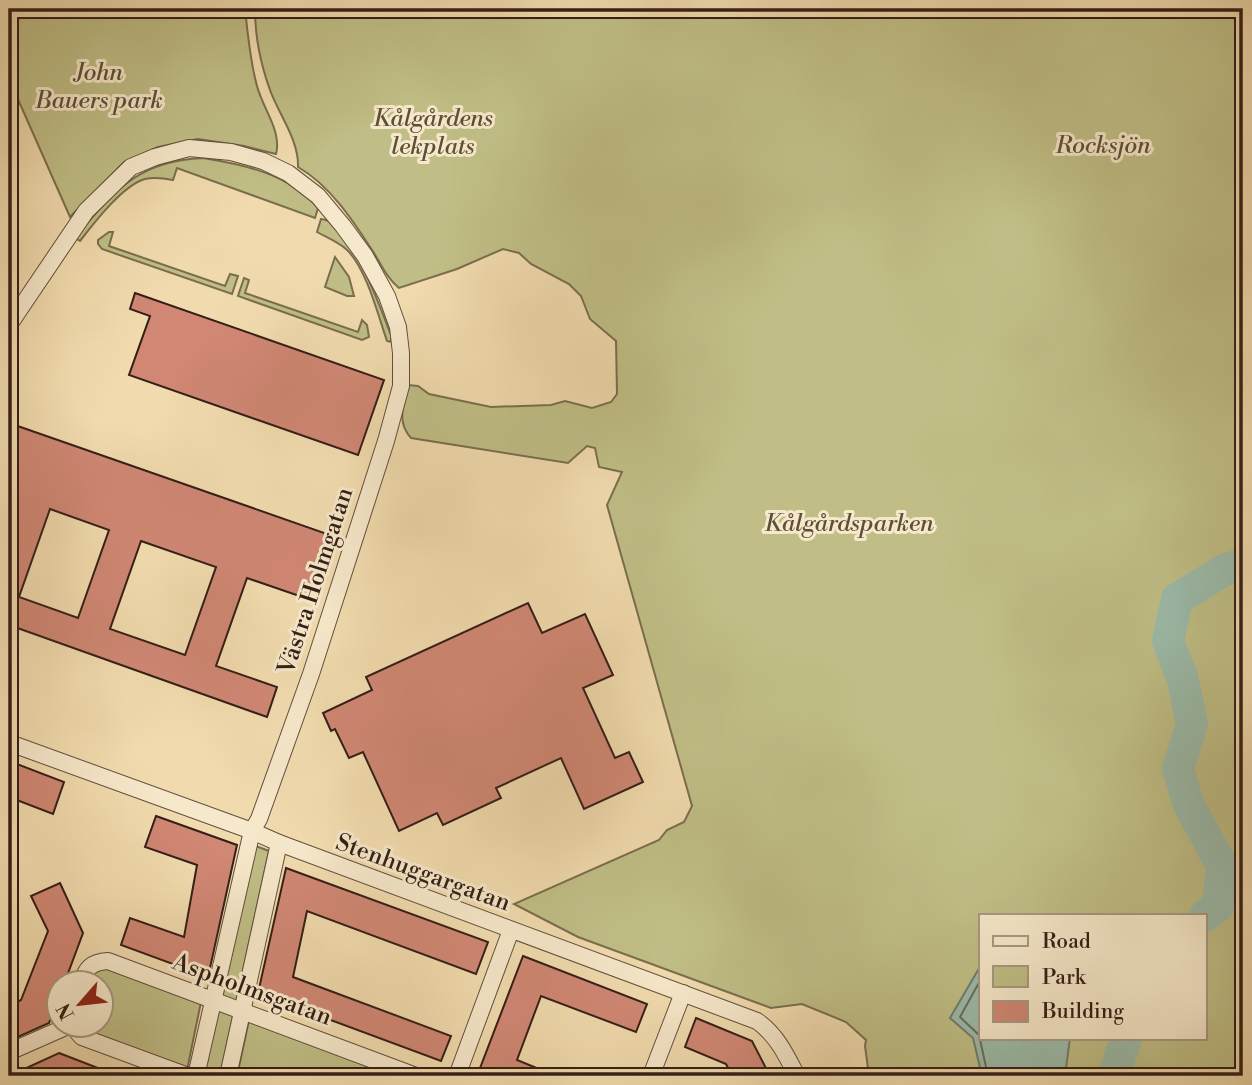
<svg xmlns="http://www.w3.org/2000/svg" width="1252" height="1085" font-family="'Libre Bodoni',serif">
<rect width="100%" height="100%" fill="#f1dbae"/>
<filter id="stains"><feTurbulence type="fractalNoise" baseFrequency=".00286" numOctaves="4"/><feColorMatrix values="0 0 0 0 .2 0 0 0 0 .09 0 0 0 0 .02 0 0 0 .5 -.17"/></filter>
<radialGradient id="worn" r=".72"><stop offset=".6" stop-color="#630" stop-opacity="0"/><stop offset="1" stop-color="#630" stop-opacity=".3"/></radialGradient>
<g fill="#c0be86" stroke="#7a6e4e" stroke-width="2" fill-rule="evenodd">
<path d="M9 9H245C248 35 250 61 257 86 263 109 282 131 276 154L244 146 198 139 158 147 124 162 70 217 9 79Z"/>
<path d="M255 9H1243V1076H869L865 1046 866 1040 846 1022 802 1004 771 1008 578 937 514 904 659 840 667 830 684 822 692 806 607 505 622 472 599 467 595 448 587 446 568 463 411 438C396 422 404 404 408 385L418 386 429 394 491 407 551 405 565 401 592 408 611 402 617 394 616 341 590 319 581 296 569 284 531 264 519 253 503 249 457 269 399 288C387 278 382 266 374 253 354 222 331 186 298 167 299 140 279 115 270 90 261 65 255 35 255 9ZM981 915H1205V1038H981Z"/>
<path d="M203 158C246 165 289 174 318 208L315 218 177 168 173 180C163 178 154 177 145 179 123 185 94 223 80 241L77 239V235C117 189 138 161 203 158Z"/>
<path d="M321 219C350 220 381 310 391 335V342L387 341C378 315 366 267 346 249 338 242 326 237 317 232Z"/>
<polygon points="109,232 113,232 109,246 225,286 230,274 238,276 232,294 102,249 98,244 98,240"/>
<polygon points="335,257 349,277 354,296 347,296 325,287"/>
<polygon points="244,278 249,280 245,293 358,332 362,320 367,325 369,337 362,340 238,296"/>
<polygon points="253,845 269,851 220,1076 203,1076"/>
<polygon points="103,967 201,1002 187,1070 87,1032 81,1026 102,1026 102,984 88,983 91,975"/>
<polygon points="249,1020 401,1076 361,1076 356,1074 355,1076 237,1076"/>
</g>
<polygon fill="#9bbbaa" stroke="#717d6f" stroke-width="2" points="981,965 981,1038 1070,1038 1065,1076 982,1076 973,1038 950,1018"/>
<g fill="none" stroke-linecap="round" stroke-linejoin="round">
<polyline stroke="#676d60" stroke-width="2" points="981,979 960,1017 979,1035 988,1076"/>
<g stroke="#9bbbaa" stroke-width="32">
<polyline points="1205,916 1218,906 1222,866 1188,803 1178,769 1192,724 1183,680 1168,641 1177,599 1226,569 1243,564"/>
<polyline points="1114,1076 1126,1038"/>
</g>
</g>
<g fill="#d08774" stroke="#331f17" stroke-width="2" fill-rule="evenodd">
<polygon points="135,293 384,380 358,455 129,375 150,316 130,309"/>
<path d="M9 423 330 535 308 599 247 578 216 666 277 687 267 717 9 625V525L18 498 9 494ZM50 509 109 530 78 618 19 597ZM141 541 216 567 185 655 110 629Z"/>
<polygon points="528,603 542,633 585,614 613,675 583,688 615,758 629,752 643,782 584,809 561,758 496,788 501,798 443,825 437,813 399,831 363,752 349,758 335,729 331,731 323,713 372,690 366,677"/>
<polygon points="9,761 64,782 53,814 9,797"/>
<polygon points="156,816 237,845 208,977 121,945 130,918 184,937 197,865 145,847"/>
<polygon points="286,868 488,942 476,974 307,911 293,977 451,1036 441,1061 258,993"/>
<polygon points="60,883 83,933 64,984 60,984 60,996 49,1023 9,1041 9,1006 21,1000 48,931 31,896"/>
<polygon points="523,956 647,1004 636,1032 541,996 517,1060 556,1076 477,1076"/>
<polygon points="696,1018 752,1041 770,1076 732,1076 726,1064 685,1047"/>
<polygon points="59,1053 116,1075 116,1076 9,1076"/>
</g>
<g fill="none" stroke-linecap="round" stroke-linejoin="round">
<defs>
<g id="minor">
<polyline points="9,325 86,211 131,167 155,157 189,148 231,152 263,161 288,173 318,196 343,226 365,256 387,296 398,327 401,353 401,386 386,441 311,674 259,819 252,831 196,1076"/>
<path d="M9 745 18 746 252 831 279 843 757 1021C777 1035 786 1055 797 1076"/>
<path d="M81 984C86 968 91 962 108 961L416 1076"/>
<polyline points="72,1026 82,1037 188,1076"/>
<polyline points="9,1052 68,1026"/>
<polyline points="228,1076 279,843"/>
<polyline points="457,1076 511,930"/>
<polyline points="651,1076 683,993"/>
</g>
</defs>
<use href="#minor" stroke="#624e3d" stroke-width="18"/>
<use href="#minor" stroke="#f6e8ca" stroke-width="16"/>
</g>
<g text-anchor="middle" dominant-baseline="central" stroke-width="6" stroke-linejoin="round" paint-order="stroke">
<g font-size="24" font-style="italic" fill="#5d4f38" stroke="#f6e8ca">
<text x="99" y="73">John<tspan x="99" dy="28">Bauers park</tspan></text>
<text x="433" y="119">Kålgårdens<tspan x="433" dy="28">lekplats</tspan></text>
<text x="1103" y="146">Rocksjön</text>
<text x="849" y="524">Kålgårdsparken</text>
</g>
<g font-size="24" fill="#331f17" stroke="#f6e8ca">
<text transform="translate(316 581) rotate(-72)">Västra Holmgatan</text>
<text transform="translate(423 873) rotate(20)">Stenhuggargatan</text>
<text transform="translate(252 990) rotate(20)">Aspholmsgatan</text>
</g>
</g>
<rect width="1252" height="1085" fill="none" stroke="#f1dbae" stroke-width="35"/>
<rect x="10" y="10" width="1231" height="1064" fill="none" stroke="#331f17" stroke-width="3.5"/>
<rect x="18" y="18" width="1217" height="1050" fill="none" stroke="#331f17" stroke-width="2"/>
<rect x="979" y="914" width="228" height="126" fill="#f6e8ca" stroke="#a89882" stroke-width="2"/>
<rect x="993" y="936" width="35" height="10" fill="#f6e8ca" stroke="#a89882" stroke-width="2"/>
<text x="1042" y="948" font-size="21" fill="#331f17">Road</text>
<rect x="993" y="966" width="35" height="21" fill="#c0be86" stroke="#a89882" stroke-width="2"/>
<text x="1042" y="984" font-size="21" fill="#331f17">Park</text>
<rect x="993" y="1001" width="35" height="21" fill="#d08774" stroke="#a89882" stroke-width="2"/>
<text x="1042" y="1018" font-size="21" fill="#331f17">Building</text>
<g transform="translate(80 1004) rotate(242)"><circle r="33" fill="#f6e8ca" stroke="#a89882" stroke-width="2"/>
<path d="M0-5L12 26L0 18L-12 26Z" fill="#8f2418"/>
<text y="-10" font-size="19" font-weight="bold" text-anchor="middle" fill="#331f17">N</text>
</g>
<rect width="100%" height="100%" filter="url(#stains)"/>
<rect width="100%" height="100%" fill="url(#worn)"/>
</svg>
